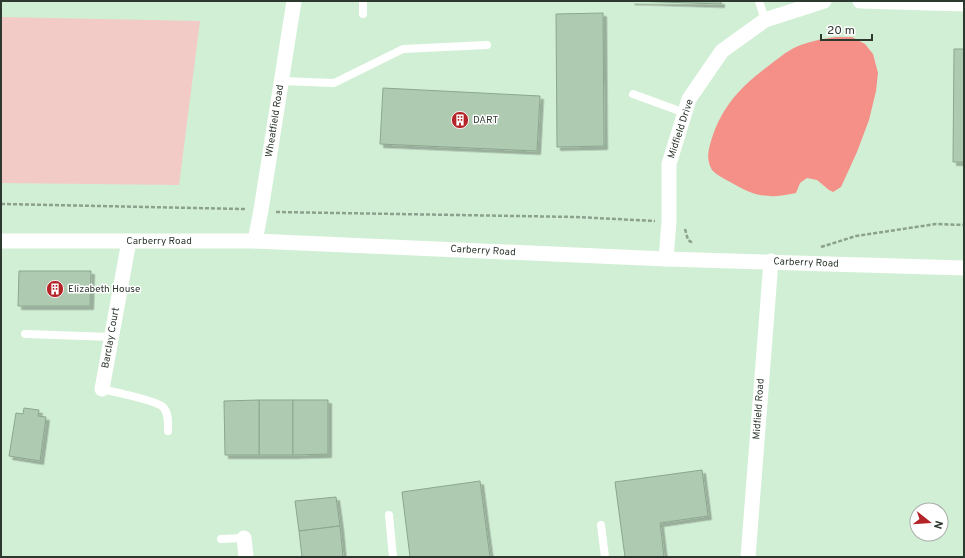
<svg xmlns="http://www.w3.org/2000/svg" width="965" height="558" font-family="Overpass,sans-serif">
<defs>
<filter id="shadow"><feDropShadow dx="3.5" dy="3.5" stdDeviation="0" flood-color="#0004"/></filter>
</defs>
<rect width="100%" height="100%" fill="#d1efd4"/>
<polygon fill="#f3cbc6" points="1,17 200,21 179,185 1,183"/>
<path fill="#f49088" d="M836 37H852L865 44 873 54 878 73 876 91 869 120 857 152 841 187 833 192 829 190 817 180 807 178 800 183 796 193C770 199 755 197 732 183 727 180 716 175 712 170 705 158 709 147 713 135 724 104 742 86 767 67 775 61 783 54 792 49 805 42 821 39 836 37Z"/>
<g fill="#aecab1" stroke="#8ba78e" filter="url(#shadow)">
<polygon points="631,1 721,1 721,4"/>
<polygon points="603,13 604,146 557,147 556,14"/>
<polygon points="954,49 964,49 964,162 953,162"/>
<polygon points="383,88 540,96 537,151 380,144"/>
<polygon points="19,271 91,271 90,306 18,306"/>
<rect x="259" y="400" width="34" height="55"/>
<polygon points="259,400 259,455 225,455 224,401"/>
<polygon points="293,400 328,400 328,454 293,455"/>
<polygon points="24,408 39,410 38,416 46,417 40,461 9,456 16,413 23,414"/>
<polygon points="702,470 708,516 660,523 664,557 625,557 615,482"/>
<polygon points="480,481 490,557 410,557 402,492"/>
<polygon points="336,497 340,526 299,531 295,501"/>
<polygon points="340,526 343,557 302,557 299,531"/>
</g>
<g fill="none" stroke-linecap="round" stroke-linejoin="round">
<g stroke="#8ba18e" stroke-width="2.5" stroke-dasharray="4 2" stroke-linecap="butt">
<polyline points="1,204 245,209"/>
<polyline points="276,212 576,217 655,221"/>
<polyline points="685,229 688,240 693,243"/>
<polyline points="821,247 856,236 936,224 964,225"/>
</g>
<g stroke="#fff" stroke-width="8">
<polyline points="759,1 765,20"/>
<polyline points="363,14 363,1"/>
<polyline points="281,81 334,83 403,49 487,45"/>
<polyline points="633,94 685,113"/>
<polyline points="25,334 112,337"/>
<path d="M102 389C114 392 156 400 163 407 169 413 168 424 168 431"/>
<polyline points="389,515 393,557"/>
<polyline points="601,525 605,557"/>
<polyline points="221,539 244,538"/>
</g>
<g stroke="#fff" stroke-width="15">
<polyline points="860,1 964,4"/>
<polyline points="1,241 255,241 666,259 964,268"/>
<polyline points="255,241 261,210 294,1"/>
<polyline points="666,259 669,222 669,164 689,99 722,51 765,20 824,1"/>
<polyline points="102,389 129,241"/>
<polyline points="244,538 246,557"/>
<polyline points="748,557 771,261"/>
</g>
</g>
<defs>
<symbol id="building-disc" viewBox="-11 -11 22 22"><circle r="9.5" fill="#b42328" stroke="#fff"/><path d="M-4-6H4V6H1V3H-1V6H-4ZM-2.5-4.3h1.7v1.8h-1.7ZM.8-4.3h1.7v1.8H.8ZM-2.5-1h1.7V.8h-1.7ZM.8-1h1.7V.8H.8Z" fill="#fff"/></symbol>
</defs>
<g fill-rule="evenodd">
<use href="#building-disc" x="450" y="110" width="20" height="20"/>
<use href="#building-disc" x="45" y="279" width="20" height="20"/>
</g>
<g text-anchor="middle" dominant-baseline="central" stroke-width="3" stroke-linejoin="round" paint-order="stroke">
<g font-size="10" fill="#2d382e" stroke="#fff" text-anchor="start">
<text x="473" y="120">DART</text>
<text x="68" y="289">Elizabeth House</text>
</g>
<g font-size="10" fill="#2d382e" stroke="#fff">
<text transform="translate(275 121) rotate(-81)">Wheatfield Road</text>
<text transform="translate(681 129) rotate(-72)">Midfield Drive</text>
<text x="159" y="241">Carberry Road</text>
<text transform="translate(483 251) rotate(3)">Carberry Road</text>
<text transform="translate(806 263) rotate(2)">Carberry Road</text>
<text transform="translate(111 338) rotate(-80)">Barclay Court</text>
<text transform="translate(759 409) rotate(-86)">Midfield Road</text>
</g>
</g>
<rect width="965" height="558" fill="none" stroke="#2d382e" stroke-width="4"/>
<g transform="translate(929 522) rotate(107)"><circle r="19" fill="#ffffff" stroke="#abafab"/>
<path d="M0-3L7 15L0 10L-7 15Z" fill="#b42328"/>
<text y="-6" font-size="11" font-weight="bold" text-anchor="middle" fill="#2d382e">N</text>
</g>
<path d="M821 34v6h51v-6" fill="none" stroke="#2d382e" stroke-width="2"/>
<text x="827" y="34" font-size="12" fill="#2d382e" stroke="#ffffff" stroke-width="3" paint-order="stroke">20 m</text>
</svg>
